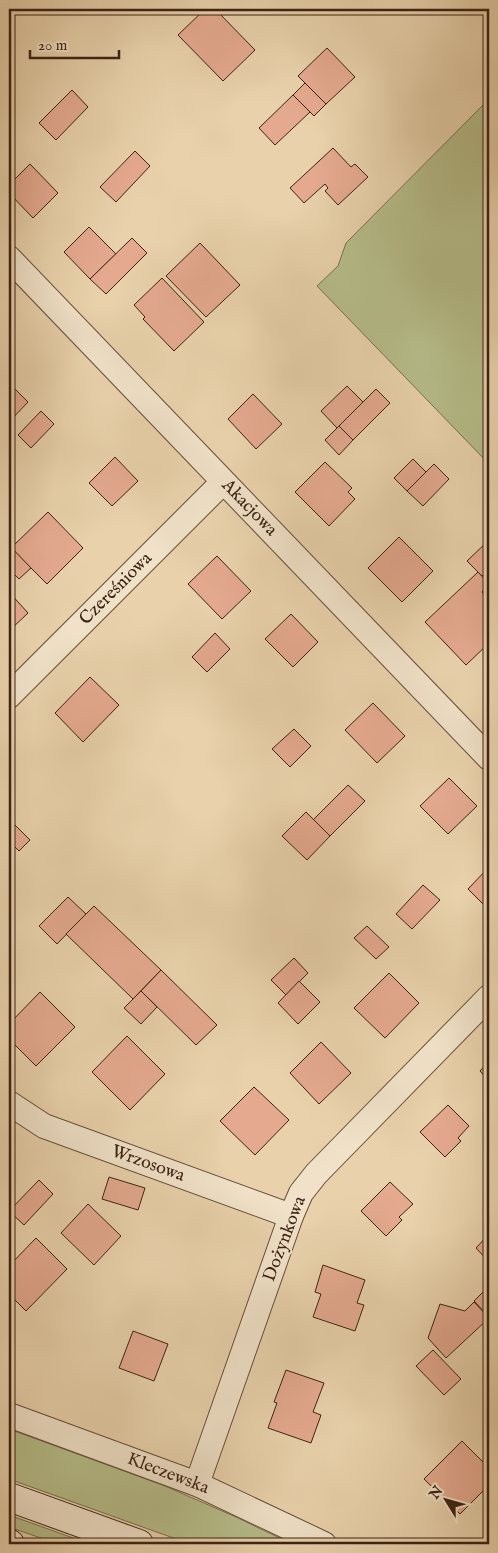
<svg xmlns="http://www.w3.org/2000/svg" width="498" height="1553" font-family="'IM FELL English',serif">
<rect width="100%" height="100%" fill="#e8d1ab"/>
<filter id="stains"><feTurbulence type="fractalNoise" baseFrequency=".004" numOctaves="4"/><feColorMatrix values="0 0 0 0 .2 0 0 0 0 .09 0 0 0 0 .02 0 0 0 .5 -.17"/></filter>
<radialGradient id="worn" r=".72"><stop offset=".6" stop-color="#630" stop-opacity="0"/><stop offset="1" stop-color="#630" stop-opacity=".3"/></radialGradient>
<g fill="#b5bc89" stroke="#78704f">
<polygon points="489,99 489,464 317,286 338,266 346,243"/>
<polygon points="9,1429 165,1486 236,1517 292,1544 190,1544 9,1479"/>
<polygon points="9,1515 90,1544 58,1544 9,1527"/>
</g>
<g fill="#e4a98f" stroke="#3c2315">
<polygon points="205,9 215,9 255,50 223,81 178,35"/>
<polygon points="327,48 355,77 326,104 298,76"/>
<polygon points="305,83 326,104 314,116 293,95"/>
<polygon points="72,90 88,107 56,140 39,123"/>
<polygon points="293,95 310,112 275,145 259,128"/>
<polygon points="333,148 351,167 355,164 368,177 338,205 325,191 328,188 325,184 304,203 290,188"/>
<polygon points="135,151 150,166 116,202 100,187"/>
<polygon points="30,164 58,193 33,218 9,193 9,185"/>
<polygon points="89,227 116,254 90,279 64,252"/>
<polygon points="132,238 147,253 106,294 90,279"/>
<polygon points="200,243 240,285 206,317 166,276"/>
<polygon points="162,278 204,322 174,351 143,319 145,317 134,305"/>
<polygon points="12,386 28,402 9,422 9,389"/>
<polygon points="347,386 363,402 337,428 321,411"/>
<polygon points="376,389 390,403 353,440 339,426"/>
<polygon points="253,394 282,424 256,449 228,419"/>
<polygon points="41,411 54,424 31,448 18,435"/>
<polygon points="339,426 353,440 339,455 325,440"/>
<polygon points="115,457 138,481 112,506 89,483"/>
<polygon points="413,459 426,472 407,491 394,478"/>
<polygon points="325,462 352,488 348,492 355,499 329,526 295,492"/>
<polygon points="434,464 449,479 423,506 407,491"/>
<polygon points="48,512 83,548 47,584 11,548"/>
<polygon points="399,537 433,571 402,602 368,568"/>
<polygon points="489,540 489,569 482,576 467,561"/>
<polygon points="9,545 31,568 19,579 9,569"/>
<polygon points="217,556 251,591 222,619 188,584"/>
<polygon points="478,572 489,584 482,592 489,600 489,643 466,665 425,622"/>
<polygon points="9,592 28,613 9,631"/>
<polygon points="291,614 318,642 293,667 265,639"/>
<polygon points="215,633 230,649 207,672 192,657"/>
<polygon points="90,677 119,705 83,742 55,713"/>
<polygon points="373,703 405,736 377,763 345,730"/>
<polygon points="294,729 311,746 290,767 272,749"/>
<polygon points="449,778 477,806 448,834 420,806"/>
<polygon points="348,785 365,801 330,836 313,820"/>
<polygon points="306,812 330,836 307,860 282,836"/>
<polygon points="9,819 30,840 19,851 9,841"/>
<polygon points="489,867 489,910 468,889"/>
<polygon points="423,885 440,900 412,929 396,914"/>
<polygon points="68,897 86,914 57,944 39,926"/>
<polygon points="94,906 161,970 133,999 66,934"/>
<polygon points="367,926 389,947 376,959 354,938"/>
<polygon points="294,958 308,973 286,995 271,980"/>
<polygon points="161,970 217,1025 196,1045 141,991"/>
<polygon points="389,973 419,1003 385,1038 354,1008"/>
<polygon points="299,981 320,1002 298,1024 278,1003"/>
<polygon points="141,991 157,1007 141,1024 124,1008"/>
<polygon points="40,992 75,1027 36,1066 9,1039 9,1024"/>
<polygon points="127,1036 165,1074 130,1110 92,1072"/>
<polygon points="321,1042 351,1073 319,1104 290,1073"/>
<polygon points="489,1061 489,1081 480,1071"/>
<polygon points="254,1087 289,1120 255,1155 220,1121"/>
<polygon points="448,1105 469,1126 458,1138 461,1141 445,1157 420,1132"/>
<polygon points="109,1177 145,1188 138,1210 102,1199"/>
<polygon points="39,1180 53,1194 24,1225 9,1211"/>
<polygon points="390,1182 413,1204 399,1217 402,1220 386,1236 361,1211"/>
<polygon points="88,1204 121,1236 94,1265 61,1233"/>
<polygon points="489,1234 489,1262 476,1248"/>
<polygon points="36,1238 67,1269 26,1311 9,1294 9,1266"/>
<polygon points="323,1265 365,1280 357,1303 364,1305 355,1331 313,1317 321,1294 315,1292"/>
<polygon points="489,1286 489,1317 474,1301"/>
<polygon points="474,1302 489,1318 446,1358 428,1338 440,1304 465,1311"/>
<polygon points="133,1331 168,1344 154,1381 119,1368"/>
<polygon points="433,1350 461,1379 444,1395 416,1366"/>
<polygon points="286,1370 324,1383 313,1412 321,1415 311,1443 268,1428 277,1403 274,1402"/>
<polygon points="462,1441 489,1468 489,1485 460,1514 424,1479"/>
</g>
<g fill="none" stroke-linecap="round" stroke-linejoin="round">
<defs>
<g id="street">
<polyline points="9,258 489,758"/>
<polyline points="9,696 223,482"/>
<polyline points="9,1103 44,1126 291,1216"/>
<polyline points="9,1415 197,1484 324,1544"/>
<polyline points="197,1484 291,1216 301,1193 316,1174 489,997"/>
</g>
<g id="secondary">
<polyline points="9,1497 139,1544"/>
<polyline points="9,1544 10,1544"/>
</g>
</defs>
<use href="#street" stroke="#674e3a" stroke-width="26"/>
<use href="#secondary" stroke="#3c2315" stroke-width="30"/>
<use href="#street" stroke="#f0e1c8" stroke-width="24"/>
<use href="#secondary" stroke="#f0e1c8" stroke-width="28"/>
</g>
<g text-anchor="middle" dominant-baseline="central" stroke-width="4" stroke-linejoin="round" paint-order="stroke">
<g font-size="18" fill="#3c2315" stroke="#f0e1c8">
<text transform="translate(249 508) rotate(46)">Akacjowa</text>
<text transform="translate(116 589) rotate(-45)">Czereśniowa</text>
<text transform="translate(148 1164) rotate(20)">Wrzosowa</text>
<text transform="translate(285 1239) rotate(-69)">Dożynkowa</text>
<text transform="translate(168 1474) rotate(21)">Kleczewska</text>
</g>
</g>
<rect width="498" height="1553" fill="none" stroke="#e8d1ab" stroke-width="30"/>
<rect x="10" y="10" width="478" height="1533" fill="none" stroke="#3c2315" stroke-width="2.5"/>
<rect x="15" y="15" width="468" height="1523" fill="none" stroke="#3c2315"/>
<g transform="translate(446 1500) rotate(307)" stroke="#f0e1c8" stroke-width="4" paint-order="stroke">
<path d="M0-4L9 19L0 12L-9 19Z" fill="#3c2315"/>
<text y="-8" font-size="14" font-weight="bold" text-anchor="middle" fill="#3c2315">N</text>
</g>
<path d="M30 50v8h89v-8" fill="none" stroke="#3c2315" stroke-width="2.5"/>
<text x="38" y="50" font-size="15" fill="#3c2315" stroke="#f0e1c8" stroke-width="4" paint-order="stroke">20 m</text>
<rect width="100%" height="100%" filter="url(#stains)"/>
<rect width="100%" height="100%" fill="url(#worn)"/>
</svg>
